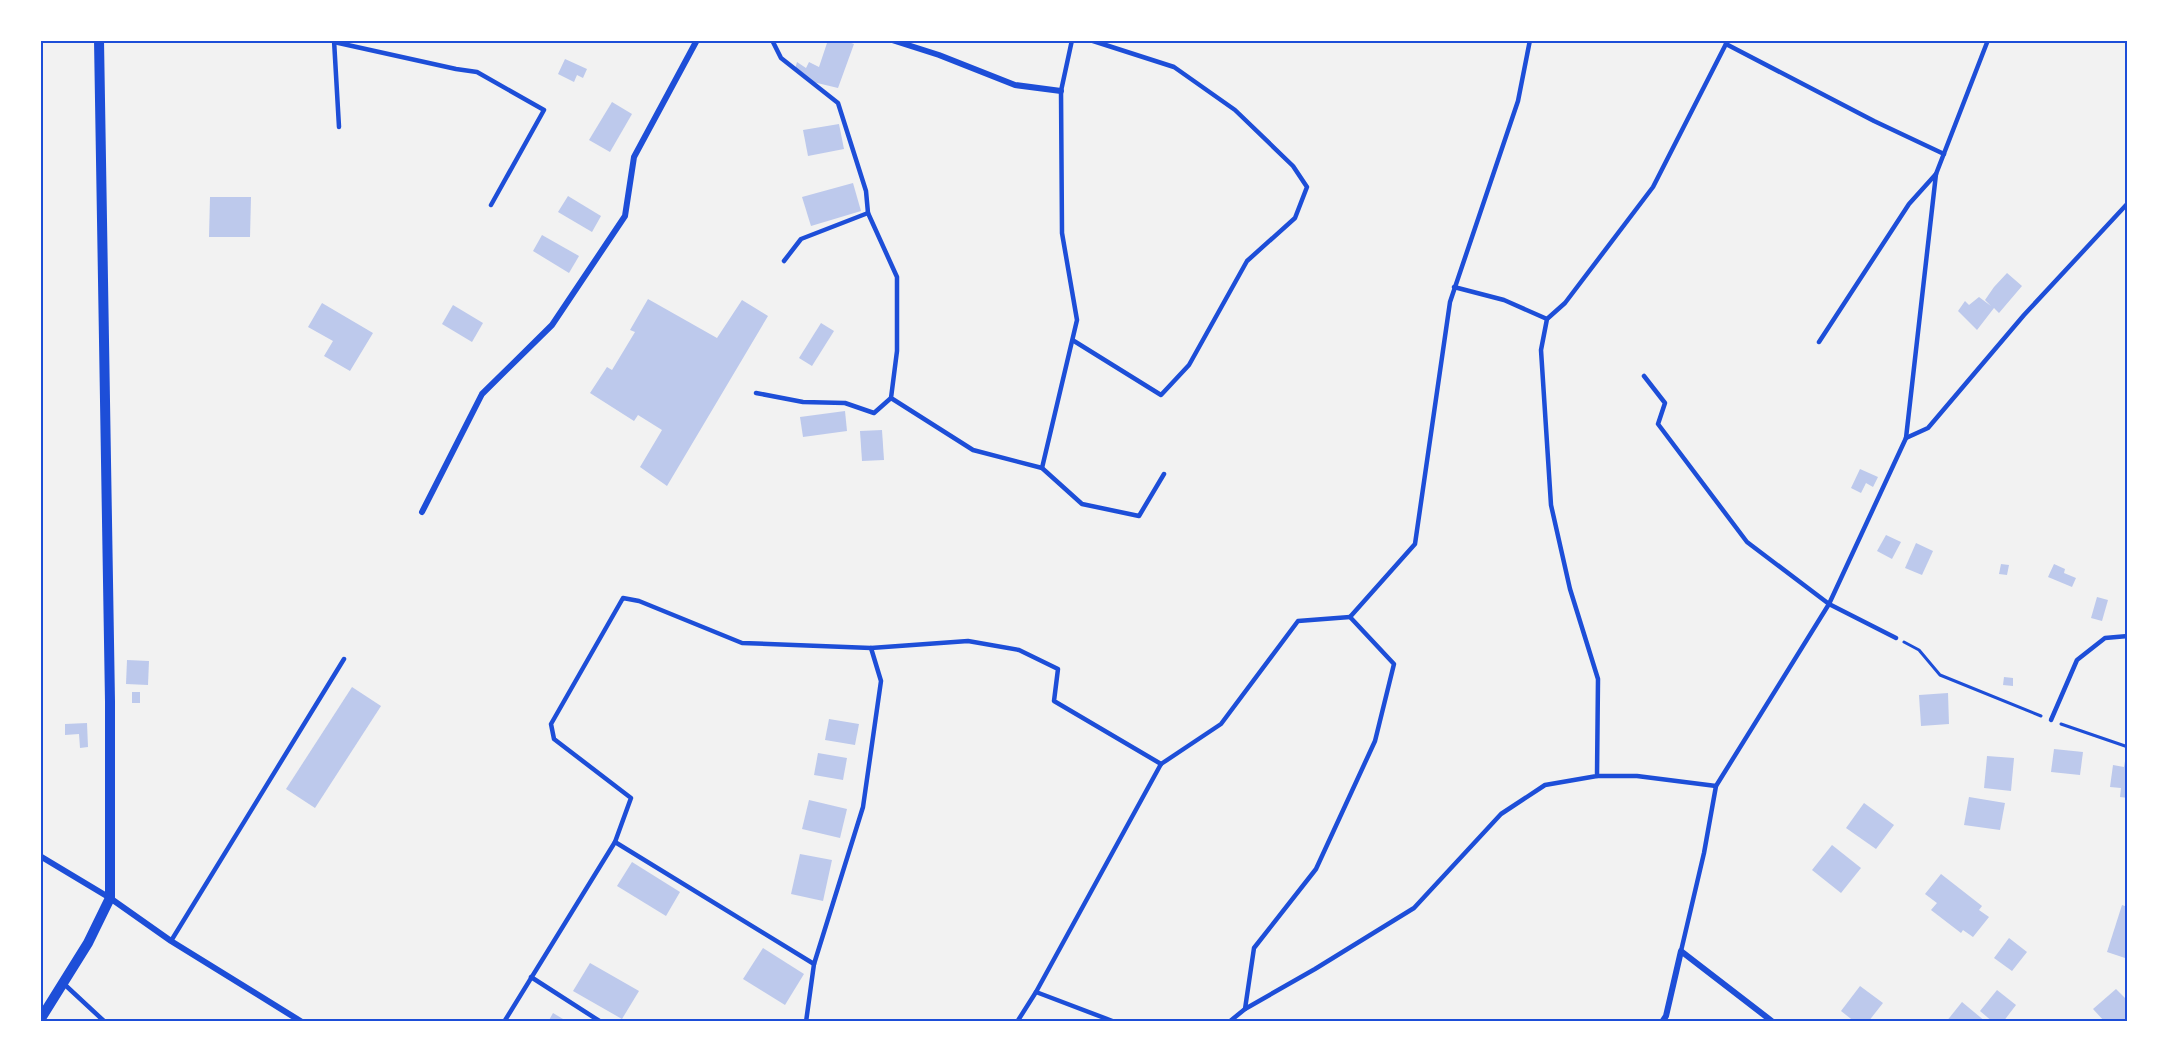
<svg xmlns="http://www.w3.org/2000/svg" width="2168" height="1062" font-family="'Nunito Sans',sans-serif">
<rect width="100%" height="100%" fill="#f2f2f2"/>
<g fill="#bdc9ec">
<polygon points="828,40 843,40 854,44 838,88 813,82 795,69 797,62 806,68 809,62 819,67"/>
<polygon points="565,59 587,69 583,78 577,75 574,82 558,74"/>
<polygon points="612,102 632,114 610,152 589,140"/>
<polygon points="839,124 844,149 808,156 803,130"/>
<polygon points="853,183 861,211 811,226 802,197"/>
<polygon points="568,196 601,216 592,232 558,212"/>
<polygon points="210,197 251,197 250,237 209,237"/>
<polygon points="542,235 579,256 569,273 533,251"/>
<polygon points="2007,273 2022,286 1999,313 1994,308 1977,330 1958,311 1965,301 1969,305 1979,297 1991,306 1985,300 1994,287"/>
<polygon points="648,299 717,338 742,300 768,316 667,486 640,467 662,430 638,415 634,421 590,393 607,367 612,370 635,332 630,330"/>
<polygon points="322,303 373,333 350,371 324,356 333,341 308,327"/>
<polygon points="453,305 483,323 472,342 442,324"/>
<polygon points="821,323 834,331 812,366 799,358"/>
<polygon points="845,411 847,431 803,437 800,417"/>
<polygon points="882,430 884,460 862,461 860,431"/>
<polygon points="1860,469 1878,477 1873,487 1866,483 1861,493 1851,488"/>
<polygon points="1886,535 1901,542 1892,559 1877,551"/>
<polygon points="1916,543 1933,551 1922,575 1905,568"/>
<polygon points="2001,564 2009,565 2007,575 1999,574"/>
<polygon points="2054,564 2065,569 2064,573 2076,578 2072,587 2048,577"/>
<polygon points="2097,597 2108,600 2102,621 2091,618"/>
<polygon points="127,660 149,661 148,685 126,684"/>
<polygon points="2004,677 2013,678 2013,686 2003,685"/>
<polygon points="352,687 381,706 315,808 286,789"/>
<rect x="132" y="692" width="8" height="11"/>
<polygon points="1948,693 1949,724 1921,726 1919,695"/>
<polygon points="829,719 859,724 855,745 825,740"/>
<polygon points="87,723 88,747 80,748 79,734 65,735 65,724"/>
<polygon points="2054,749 2083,752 2080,775 2051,772"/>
<polygon points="818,753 847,758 843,780 814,775"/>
<polygon points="1987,756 2014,758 2011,791 1984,788"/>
<polygon points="2125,761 2128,762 2128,798 2120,797 2121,788 2110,787 2113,765 2124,767"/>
<polygon points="1969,797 2005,803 2000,830 1964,825"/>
<polygon points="809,800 847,809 840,838 802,829"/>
<polygon points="1864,803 1894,825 1876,849 1846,828"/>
<polygon points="1832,845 1861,868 1841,893 1812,870"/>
<polygon points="800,854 832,860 823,901 791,894"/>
<polygon points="632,862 680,892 666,916 617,886"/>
<polygon points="1941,874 1982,906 1979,910 1989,917 1973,937 1963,930 1961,933 1931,910 1937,903 1925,894"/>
<polygon points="2122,905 2128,907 2128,959 2107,952"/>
<polygon points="2009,938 2027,952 2012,971 1994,958"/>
<polygon points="763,948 804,974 785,1005 743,979"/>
<polygon points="590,963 639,991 622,1019 573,991"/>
<polygon points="1860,986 1883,1003 1868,1022 1855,1022 1841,1011"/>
<polygon points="2116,989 2128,1001 2128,1019 2125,1022 2105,1022 2093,1009"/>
<polygon points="1997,990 2016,1005 2003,1022 1993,1022 1980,1011"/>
<polygon points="1962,1002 1986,1022 1946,1022"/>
<polygon points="553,1013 568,1022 548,1022"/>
</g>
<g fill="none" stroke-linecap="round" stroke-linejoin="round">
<g stroke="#1d4ed8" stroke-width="3">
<polyline points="1904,642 1919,650 1940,675 2041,716"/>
<polyline points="2061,724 2128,747"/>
</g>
<g stroke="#1d4ed8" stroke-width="4.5">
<polyline points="334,40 339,127"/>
<polyline points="772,40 781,58 838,103 866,191 868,213 897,277 897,351 891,398 973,450 1042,468 1082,504 1139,516 1164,474"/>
<polyline points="334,42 456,69 477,72 544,110 491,205"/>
<polyline points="1726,44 1874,121 1944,154"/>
<polyline points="784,261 801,239 868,213"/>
<polyline points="1454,287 1504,300 1547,319"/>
<polyline points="1074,341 1161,395 1189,365 1247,261 1295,218 1307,187 1293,166 1235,110 1174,67 1090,40"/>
<polyline points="1819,342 1909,204 1936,174"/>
<polyline points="1644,376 1665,403 1658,424 1747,542 1829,604 1896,638"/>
<polyline points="756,393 803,402 845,403 874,413 891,398"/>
<polyline points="1906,438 1928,428 2024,315 2128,203"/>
<polyline points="1042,468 1077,320 1062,233 1061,91 1072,40"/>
<polyline points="2051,720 2077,660 2105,638 2128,636"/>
<polyline points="1597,776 1637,776 1716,786"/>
<polyline points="615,842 814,964"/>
<polyline points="171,941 344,659"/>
<polyline points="1681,951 1704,853 1716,786 1829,604 1906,438 1936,174 1988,40"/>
<polyline points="531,977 601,1022"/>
<polyline points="63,983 105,1022"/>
<polyline points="1036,992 1115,1022"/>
<polyline points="1245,1009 1254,948 1316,869 1375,741 1394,664 1350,617 1415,544 1450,302 1518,101 1530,40"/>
<polyline points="504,1022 615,842 631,798 554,739 551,724 623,598 639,601 742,643 871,648 968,641 1019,650 1058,669 1054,701 1161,764"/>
<polyline points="806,1022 814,964 863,807 881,681 871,648"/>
<polyline points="1017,1022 1036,992 1161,764 1221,724 1298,621 1350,617"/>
<polyline points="1229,1022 1245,1009 1315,969 1414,908 1501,814 1545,785 1597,776 1598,679 1570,589 1551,505 1541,350 1547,319 1565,303 1653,187 1728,40"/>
</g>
<g stroke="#1d4ed8" stroke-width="6">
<polyline points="892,40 939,55 1015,85 1061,91"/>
<polyline points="422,512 482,394 552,325 625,216 634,157 697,40"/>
<polyline points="40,856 110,898 171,941 302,1022"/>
<polyline points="1662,1022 1666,1016 1681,951 1773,1022"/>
</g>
<polyline stroke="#1d4ed8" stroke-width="10" points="40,1020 88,943 110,898 110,701 99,40"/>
</g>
<rect width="2168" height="1062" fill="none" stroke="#ffffff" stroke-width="84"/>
<rect x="42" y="42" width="2084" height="978" fill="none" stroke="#1d4ed8" stroke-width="2"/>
</svg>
